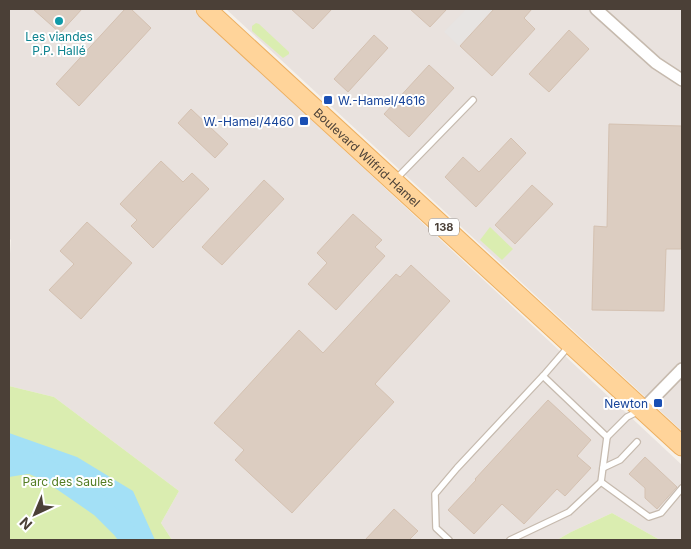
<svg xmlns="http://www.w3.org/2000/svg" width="691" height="549" font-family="Inter,sans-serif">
<rect width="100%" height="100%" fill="#f6f1ea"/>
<g fill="#e9e2de">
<polygon points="9,9 193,9 682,465 682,540 660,540 612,513 571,532 557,540 172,540 161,523 179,491 54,397 9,386 9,268 11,240 9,238"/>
<polygon points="226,9 682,9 682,431"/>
</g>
<g fill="#daedb0">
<polygon points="256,23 259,24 289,52 289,54 283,58 252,31 252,26"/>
<polygon points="490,227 513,249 502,260 480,240"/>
<polygon points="9,386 54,397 179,491 161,523 172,540 9,540"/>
<polygon points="612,513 660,540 557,540 571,532"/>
</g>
<polygon fill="#e7e4e2" points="466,9 493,9 459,46 444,32"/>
<polygon fill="#a3e0f6" points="9,433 77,457 133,491 155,540 119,540 121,523 84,494 34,473 9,477"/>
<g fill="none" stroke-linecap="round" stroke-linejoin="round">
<polyline stroke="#a3e0f6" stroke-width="21" points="9,454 49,471 101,507 122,528 131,540"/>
</g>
<g fill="#dccdc1" stroke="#d4c1b1">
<polygon points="33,9 82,9 60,33"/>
<polygon points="125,9 131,9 151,28 79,106 56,84"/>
<polygon points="291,9 332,9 313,29"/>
<polygon points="410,9 447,9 430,27"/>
<polygon points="494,9 532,9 524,18 535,29 492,76 460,46"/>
<polygon points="569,30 589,49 549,92 529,74"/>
<polygon points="374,35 388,48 348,92 334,79"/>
<polygon points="429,65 454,88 409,137 384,114"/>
<polygon points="191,109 228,144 215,158 178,123"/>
<polygon points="609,124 682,126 681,249 666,249 664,311 592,310 594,226 607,227"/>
<polygon points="511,138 526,153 476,207 445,177 463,157 479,172"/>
<polygon points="161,161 183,182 192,173 209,189 153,248 131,226 137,220 120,204"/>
<polygon points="264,180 284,199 222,265 202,247"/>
<polygon points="532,185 553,204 515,244 495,225"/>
<polygon points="353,214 382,240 375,247 385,256 336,310 308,284 327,263 317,253"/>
<polygon points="87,222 132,263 81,319 49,290 74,264 60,251"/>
<polygon points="411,265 450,301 375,384 394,402 292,513 235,460 244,450 214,423 299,330 323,353 396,274 400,277"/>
<polygon points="548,400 591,440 577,456 591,468 565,496 557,489 524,524 502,504 474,534 448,510 476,480 475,479"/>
<polygon points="645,457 677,487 657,509 645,498 645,488 629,474"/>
<polygon points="394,509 418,531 409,540 365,540"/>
</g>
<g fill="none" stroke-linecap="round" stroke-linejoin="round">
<defs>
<g id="service">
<polyline points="395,180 473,100"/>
<polyline points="569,346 543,376 607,437 627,417 639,411"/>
<polyline points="603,468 620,460 637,442"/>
<polyline points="601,482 649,517 661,513 682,488"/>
<polyline points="449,540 436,528 435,494 457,468 543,376"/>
<polyline points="510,540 569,512 601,482 607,437"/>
</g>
<g id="minor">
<polyline points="596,9 656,63 682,80"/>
<polyline points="643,409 682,369"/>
</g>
<g id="primary">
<path id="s1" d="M206 9 682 446"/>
</g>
</defs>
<use href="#service" stroke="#c6baae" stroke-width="8"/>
<use href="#minor" stroke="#c6baae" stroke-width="14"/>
<use href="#primary" stroke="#edaf60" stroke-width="21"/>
<use href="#service" stroke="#fff" stroke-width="5.5"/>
<use href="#minor" stroke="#fff" stroke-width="11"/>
<use href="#primary" stroke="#ffd49a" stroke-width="19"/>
</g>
<circle fill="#0f9aa8" stroke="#fff" stroke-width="2" cx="59" cy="21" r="5"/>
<g fill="#1a4fb4" stroke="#fff" stroke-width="2">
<rect x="323" y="95" width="10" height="10" rx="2.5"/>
<rect x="299" y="116" width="10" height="10" rx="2.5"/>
<rect x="653" y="398" width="10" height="10" rx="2.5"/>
</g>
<g text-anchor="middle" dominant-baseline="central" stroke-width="4" stroke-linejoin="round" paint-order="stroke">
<rect fill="#fff" stroke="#817973" stroke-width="1" x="429" y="218.5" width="30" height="17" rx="4"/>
<g font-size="11" font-weight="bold" fill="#4b4037">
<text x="444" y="227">138</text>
</g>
<g font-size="12" fill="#0d838f" stroke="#fff">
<text x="59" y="36">Les viandes<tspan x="59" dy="14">P.P. Hallé</tspan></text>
</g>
<g font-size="12" fill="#164399" stroke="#fff" text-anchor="end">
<text x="338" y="100" text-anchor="start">W.-Hamel/4616</text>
<text x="294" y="121">W.-Hamel/4460</text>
<text x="648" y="403">Newton</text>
</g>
<g font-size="12" fill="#4b4037" stroke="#fff">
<text stroke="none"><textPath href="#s1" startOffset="219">Boulevard Wilfrid-Hamel</textPath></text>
</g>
<g font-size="12" fill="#537d23" stroke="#fff">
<text x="68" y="481">Parc des Saules</text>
</g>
</g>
<rect width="691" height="549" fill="none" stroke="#4b4037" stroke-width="20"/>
<g transform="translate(35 514) rotate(224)" stroke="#ffffff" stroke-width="4" paint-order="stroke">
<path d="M0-4L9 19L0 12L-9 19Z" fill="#4b4037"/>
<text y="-8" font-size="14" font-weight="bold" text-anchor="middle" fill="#4b4037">N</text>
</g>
</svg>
